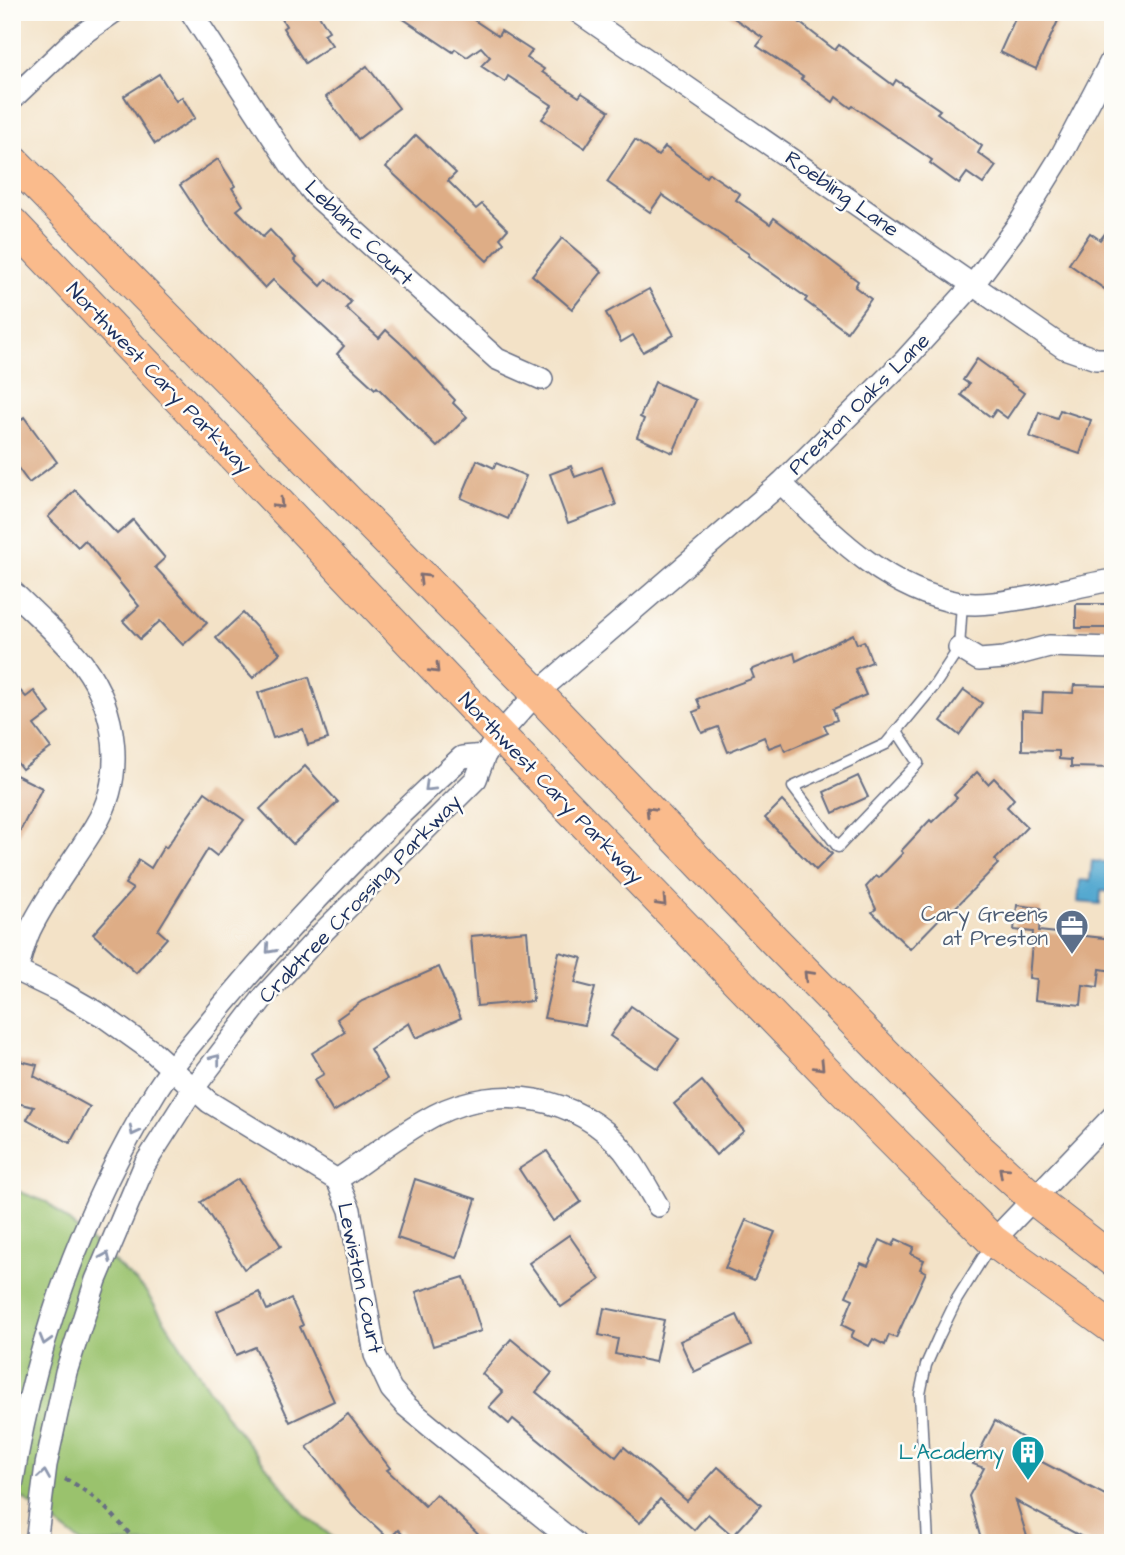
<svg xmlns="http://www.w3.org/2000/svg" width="1125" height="1555" font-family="'Architects Daughter',sans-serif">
<rect width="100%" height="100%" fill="#fdfcf7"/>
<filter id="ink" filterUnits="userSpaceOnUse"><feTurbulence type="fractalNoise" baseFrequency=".0143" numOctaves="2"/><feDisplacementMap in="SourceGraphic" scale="14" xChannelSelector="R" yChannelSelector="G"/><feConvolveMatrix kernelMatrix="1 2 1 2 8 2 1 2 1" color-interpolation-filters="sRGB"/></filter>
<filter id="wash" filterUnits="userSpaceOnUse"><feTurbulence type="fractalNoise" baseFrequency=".00686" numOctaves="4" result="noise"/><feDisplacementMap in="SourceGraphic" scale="28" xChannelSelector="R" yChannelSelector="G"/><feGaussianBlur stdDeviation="1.57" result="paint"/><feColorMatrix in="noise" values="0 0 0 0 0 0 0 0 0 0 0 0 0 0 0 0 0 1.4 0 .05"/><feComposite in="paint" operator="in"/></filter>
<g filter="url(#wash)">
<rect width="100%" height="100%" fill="#f3e2c7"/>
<polygon fill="#9ac26d" stroke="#5a7866" stroke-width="2" points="12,1189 47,1202 144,1289 224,1413 306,1516 340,1543 82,1543 12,1490"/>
<polygon fill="#54a9d0" stroke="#386c97" stroke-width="2" points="1092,861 1113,863 1113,892 1101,891 1100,904 1078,902 1080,880 1090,881"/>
<g id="blocks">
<g fill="#dead86">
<polygon points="278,12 317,12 329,31 324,34 332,45 305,63 283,28 286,26"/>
<polygon points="393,12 462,12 498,36 501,31 532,51 527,58 544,69 542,72 579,97 582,93 609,111 585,148 542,119 552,105 508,76 505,82 481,66 490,57 481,47 467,57 455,49 453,52"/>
<polygon points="725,12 786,12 835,50 839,45 893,85 896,80 940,110 937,113 982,146 978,153 996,166 983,184 967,173 959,184 930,163 932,160 853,106 851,108 836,97 833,102 801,79 803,77 757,46 763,38"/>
<polygon points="1018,12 1062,12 1036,69 1000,52"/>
<polygon points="367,66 399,108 358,139 326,97"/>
<polygon points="159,74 176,101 182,97 195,118 155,144 124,96"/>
<polygon points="416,135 456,173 448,181 476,209 482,204 508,229 500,238 504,243 487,261 386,167"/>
<polygon points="635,140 658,156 665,147 706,177 709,173 740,194 736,200 770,224 774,218 858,281 855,287 871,299 847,332 805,301 807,298 748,256 749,254 662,195 650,212 607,182"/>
<polygon points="218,159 235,186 232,188 243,205 237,210 263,237 270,230 296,258 294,260 321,286 327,279 351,302 346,308 379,338 386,330 409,351 455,400 453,403 467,417 437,447 377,387 375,389 337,354 344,346 273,280 265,288 207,226 180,185"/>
<polygon points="1113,223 1113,295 1069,264 1090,233 1100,240"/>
<polygon points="562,238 602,272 572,309 532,275"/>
<polygon points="649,289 674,335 643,352 633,335 621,342 606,313"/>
<polygon points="977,359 1024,393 1007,418 996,410 991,417 961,395 969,384 963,380"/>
<polygon points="655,382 696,400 673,453 637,437 644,419 640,417"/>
<polygon points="12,408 22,419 24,417 57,462 29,483 12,460"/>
<polygon points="1060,410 1091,420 1080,454 1030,437 1039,412 1057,418"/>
<polygon points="477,460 494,468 496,463 526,476 508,519 461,498"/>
<polygon points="571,466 575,477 602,467 616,505 568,523 550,474"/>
<polygon points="75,490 117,534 133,520 165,558 155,567 207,623 183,645 160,621 140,639 123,621 139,606 85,540 78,547 48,517"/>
<rect x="1076" y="604" width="37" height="24"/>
<polygon points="243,613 280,653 253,678 216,638"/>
<polygon points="853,634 857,644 864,641 872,662 855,669 866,695 833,709 837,720 824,725 828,733 785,751 782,743 769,748 764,737 728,752 718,727 702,733 693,712 701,709 697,699 754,678 751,670 794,653 796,661"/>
<polygon points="309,677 328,739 308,745 303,729 273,738 258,693"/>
<polygon points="12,682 26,697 34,691 50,713 34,725 51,748 22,769 12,756"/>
<polygon points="1074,685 1113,686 1113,768 1071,767 1071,760 1059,759 1059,751 1022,750 1022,711 1042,712 1043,692 1073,693"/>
<polygon points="964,690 982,703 959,735 941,721"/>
<polygon points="305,766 338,802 293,844 260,809"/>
<polygon points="977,772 988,784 994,778 1014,799 1007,807 1027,827 995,860 998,864 947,916 945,913 910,949 872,912 876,909 866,887 876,876 879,878 903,853 901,851 930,820 932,822 957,798 954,795"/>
<polygon points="12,773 42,788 12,847"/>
<polygon points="858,776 868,797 833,813 824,792"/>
<polygon points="205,792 244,820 217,856 208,849 158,930 167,938 136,973 93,934 133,889 125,884 139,860 151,868 164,846 166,848"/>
<polygon points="782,801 832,854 816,870 765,818"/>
<polygon points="1017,905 1041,908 1039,931 1113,939 1113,971 1100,969 1098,987 1083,985 1081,1005 1035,1000 1037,979 1029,978 1033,932 1014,930"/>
<polygon points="527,931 533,1001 477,1006 471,936"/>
<polygon points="559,952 582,958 575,983 595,988 585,1025 544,1018"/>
<polygon points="439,967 461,1018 416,1038 409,1023 370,1049 387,1079 333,1112 314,1080 324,1074 312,1053 345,1032 337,1019 362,1001"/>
<polygon points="631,1006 679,1039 658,1069 610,1036"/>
<polygon points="12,1059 37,1065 34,1076 90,1107 70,1143 27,1119 34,1107 12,1102"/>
<polygon points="702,1081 744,1131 716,1155 674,1104"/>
<polygon points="547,1151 581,1202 553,1221 519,1169"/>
<polygon points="238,1179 281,1246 244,1269 201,1202"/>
<polygon points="415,1179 476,1199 457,1258 397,1238"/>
<polygon points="746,1220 775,1232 754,1280 725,1268"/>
<polygon points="569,1235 600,1280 561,1307 529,1263"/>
<polygon points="896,1239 914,1247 911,1254 924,1260 920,1269 926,1272 896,1338 889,1335 885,1345 873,1339 869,1346 851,1337 854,1331 842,1325 853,1299 846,1296 861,1263 868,1266 880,1240 893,1246"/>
<polygon points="464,1277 481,1331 433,1346 416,1292"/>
<polygon points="259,1292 267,1310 291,1299 303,1325 300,1327 334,1401 290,1422 255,1347 236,1355 217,1311"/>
<polygon points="604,1308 664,1320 655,1362 615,1354 618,1339 599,1335"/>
<polygon points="737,1315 751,1345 694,1372 680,1341"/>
<polygon points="511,1339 552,1373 536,1392 616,1457 624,1447 687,1501 718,1467 761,1505 733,1536 708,1514 694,1530 660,1499 640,1523 513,1419 509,1424 489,1407 503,1392 482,1374"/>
<polygon points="348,1414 390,1468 387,1470 425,1506 436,1494 487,1543 411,1543 398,1530 389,1539 353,1505 307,1447"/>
<polygon points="995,1421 1029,1442 1023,1452 1113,1499 1113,1543 1093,1543 1016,1501 1029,1543 982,1543 969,1496 984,1468 973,1464"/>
</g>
</g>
</g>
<g filter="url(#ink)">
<use href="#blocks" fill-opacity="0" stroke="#676e83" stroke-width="2"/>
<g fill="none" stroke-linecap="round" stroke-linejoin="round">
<defs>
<g id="lane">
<polyline points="897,731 918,763 838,847 793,787 886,744 934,686 959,648 962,603"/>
<polyline points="928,1543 920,1394 926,1365 938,1338 957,1299 992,1243"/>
</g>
<g id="street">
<polyline points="191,12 290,164 315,195 497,359 542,379"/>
<polyline points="578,12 1064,348 1096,359 1113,359"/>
<polyline points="12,99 74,40 114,12"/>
<path d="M781 483C832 533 885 590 960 603 976 605 997 603 1013 600 1047 596 1079 585 1113 580"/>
<path d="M12 591C34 613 65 640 83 664 117 710 126 776 95 826 74 861 48 893 30 930 24 943 21 957 17 971"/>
<polyline points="959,648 979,660 1004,658 1049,646 1113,648"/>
<polyline points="12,971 17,971 61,992 103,1016 152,1051 209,1102 337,1180 350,1210 375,1355 391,1389 406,1406 430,1426 575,1543"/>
<path d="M337 1180C369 1158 401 1133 435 1115 497 1083 579 1095 624 1151 637 1168 647 1187 658 1206"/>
<polyline points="993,1241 1113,1116"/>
<path d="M12 1486C34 1347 82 1212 156 1091 175 1060 201 1033 224 1004 298 916 377 834 462 757L485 755"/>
<polyline points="36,1543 46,1465 66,1372 96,1280 145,1164 193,1089 266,994 322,933 476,779 485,755 499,735 537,693 781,483 904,361 973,285 1020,222 1061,156 1113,57"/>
</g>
<g id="primary">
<polyline points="12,160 537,693 771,937 979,1149 1034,1199 1113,1260"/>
<polyline points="12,223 499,735 882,1130 993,1241 1113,1328"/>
</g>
</defs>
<use href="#lane" stroke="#676e83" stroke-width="13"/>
<use href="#street" stroke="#676e83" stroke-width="24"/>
<use href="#primary" stroke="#676e83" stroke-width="34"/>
<path stroke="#676e83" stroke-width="4.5" stroke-dasharray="5 5" stroke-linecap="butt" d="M65 1479C97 1495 114 1516 137 1543"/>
<use href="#lane" stroke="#fff" stroke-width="10"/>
<use href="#street" stroke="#fff" stroke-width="21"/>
<use href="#primary" stroke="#fabb8c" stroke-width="32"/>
</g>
<defs><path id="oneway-chevron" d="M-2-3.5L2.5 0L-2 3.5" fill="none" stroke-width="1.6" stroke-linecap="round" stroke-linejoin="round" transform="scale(1.75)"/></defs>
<g stroke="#7f6e73">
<use href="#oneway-chevron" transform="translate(279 504) rotate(46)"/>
<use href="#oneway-chevron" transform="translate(423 578) rotate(-135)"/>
<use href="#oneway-chevron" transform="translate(435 669) rotate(46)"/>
<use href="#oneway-chevron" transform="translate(650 811) rotate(-134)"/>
<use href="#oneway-chevron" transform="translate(662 902) rotate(46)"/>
<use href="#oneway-chevron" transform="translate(808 975) rotate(-134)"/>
<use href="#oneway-chevron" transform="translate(820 1066) rotate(46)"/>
<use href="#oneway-chevron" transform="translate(1003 1171) rotate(-138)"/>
</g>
<g stroke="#8d97ae">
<use href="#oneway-chevron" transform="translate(429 787) rotate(136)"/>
<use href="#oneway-chevron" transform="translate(270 949) rotate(132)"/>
<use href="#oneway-chevron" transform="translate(216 1059) rotate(-52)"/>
<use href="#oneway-chevron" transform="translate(134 1131) rotate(118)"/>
<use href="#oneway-chevron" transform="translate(106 1257) rotate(-66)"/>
<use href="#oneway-chevron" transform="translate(45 1340) rotate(106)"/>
<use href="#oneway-chevron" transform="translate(44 1475) rotate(-81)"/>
</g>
</g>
<defs>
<symbol id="office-pin" viewBox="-11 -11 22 30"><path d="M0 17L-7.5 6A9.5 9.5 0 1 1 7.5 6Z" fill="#5c6f8a" stroke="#fdfcf7"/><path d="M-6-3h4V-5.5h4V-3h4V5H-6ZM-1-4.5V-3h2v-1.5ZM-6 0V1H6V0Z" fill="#fff"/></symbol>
<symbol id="building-pin" viewBox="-11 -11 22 30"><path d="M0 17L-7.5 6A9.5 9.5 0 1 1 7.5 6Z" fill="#0f9aa8" stroke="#fdfcf7"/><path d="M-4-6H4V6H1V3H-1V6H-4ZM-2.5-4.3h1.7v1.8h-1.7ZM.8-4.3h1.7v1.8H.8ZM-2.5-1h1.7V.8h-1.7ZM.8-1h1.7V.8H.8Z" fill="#fff"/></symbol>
</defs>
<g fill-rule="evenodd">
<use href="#office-pin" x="1053" y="907" width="38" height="52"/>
<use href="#building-pin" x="1009" y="1433" width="38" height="52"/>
</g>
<g text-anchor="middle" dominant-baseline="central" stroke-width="5" stroke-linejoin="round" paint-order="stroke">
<g font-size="21" fill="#1b2f5e" stroke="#fdfcf7">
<text transform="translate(842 194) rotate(35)">Roebling Lane</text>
<text transform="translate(359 233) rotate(44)">Leblanc Court</text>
<text transform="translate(159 378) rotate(46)">Northwest Cary Parkway</text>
<text transform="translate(859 404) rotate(-45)">Preston Oaks Lane</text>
<text transform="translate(551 788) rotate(46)">Northwest Cary Parkway</text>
<text transform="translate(360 899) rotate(-46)">Crabtree Crossing Parkway</text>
<text transform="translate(360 1278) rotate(78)">Lewiston Court</text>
</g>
<g font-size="21" fill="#4e5e75" stroke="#fdfcf7" text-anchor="end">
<text x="1048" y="914">Cary Greens<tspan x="1048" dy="24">at Preston</tspan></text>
</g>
<g font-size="21" fill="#0d838f" stroke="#fdfcf7" text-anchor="end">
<text x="1004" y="1452">L'Academy</text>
</g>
</g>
<rect width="1125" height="1555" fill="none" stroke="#fdfcf7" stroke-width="42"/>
</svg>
